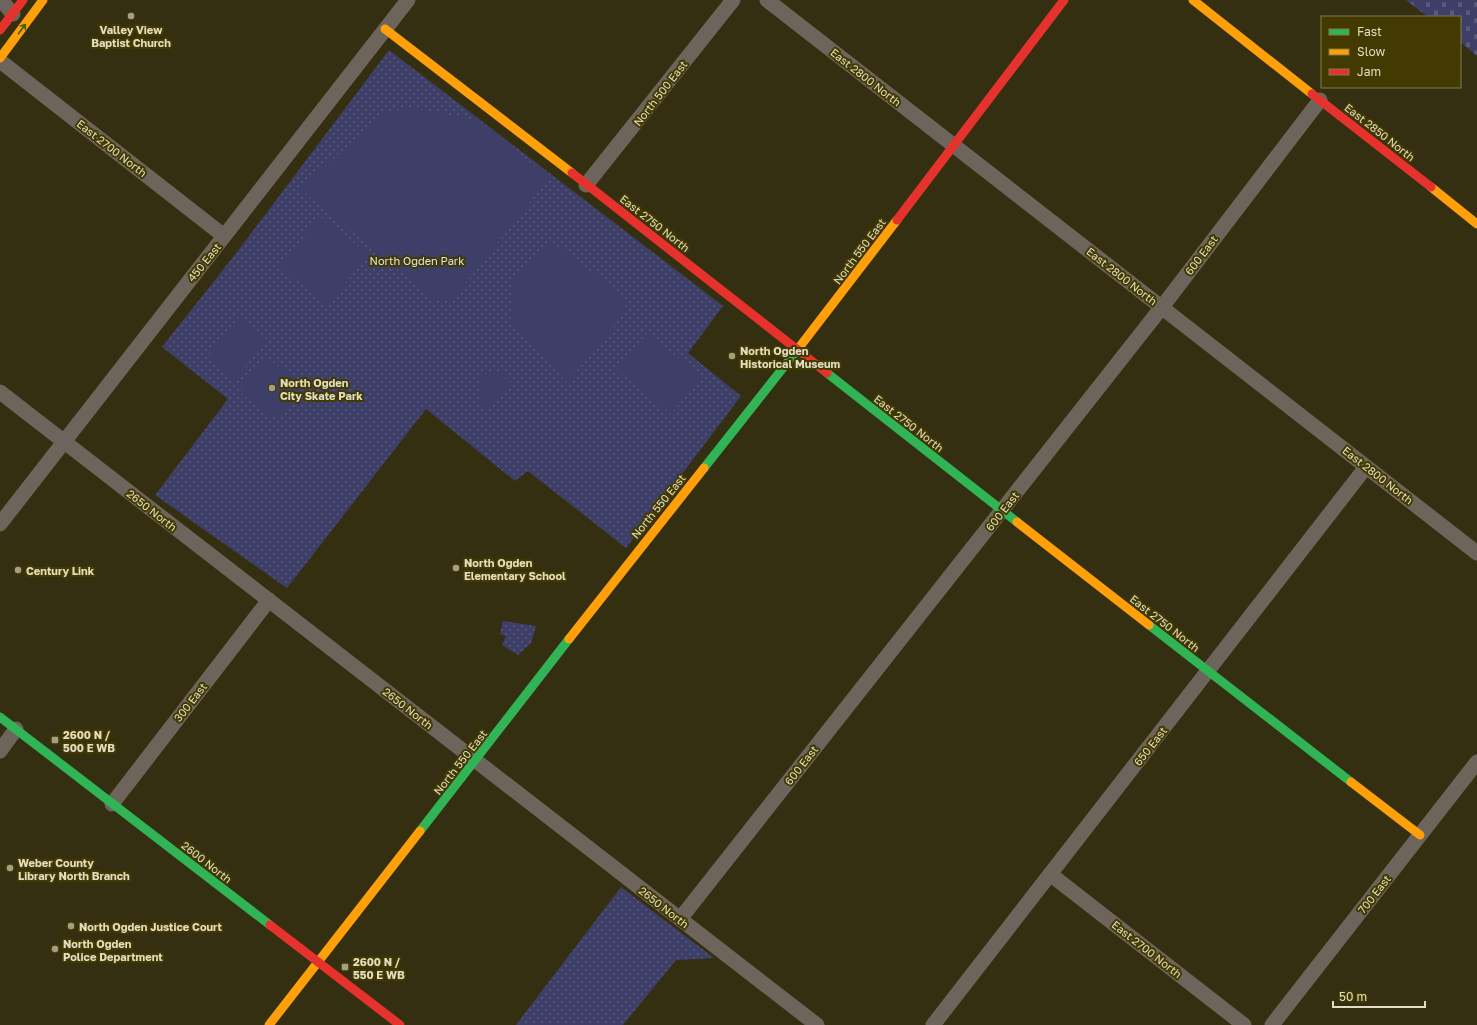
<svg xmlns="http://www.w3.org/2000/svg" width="1477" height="1025" font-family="'Golos Text',sans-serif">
<defs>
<pattern id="grass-dots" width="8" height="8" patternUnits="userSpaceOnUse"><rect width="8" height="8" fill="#3d3f68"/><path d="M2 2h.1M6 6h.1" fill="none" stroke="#595a7c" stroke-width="1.8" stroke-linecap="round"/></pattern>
<pattern id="cemetery-stones" width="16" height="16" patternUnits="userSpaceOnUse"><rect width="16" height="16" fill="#3d3f68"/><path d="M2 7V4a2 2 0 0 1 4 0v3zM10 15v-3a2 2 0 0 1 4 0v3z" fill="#595a7c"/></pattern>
</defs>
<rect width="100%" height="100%" fill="#342f10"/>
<g fill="url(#grass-dots)">
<polygon points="389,50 723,306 688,353 741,396 626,548 528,471 515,481 426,409 287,588 155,495 228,399 162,347 237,252"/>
<polygon points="503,621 536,626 531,643 518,655 502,645 506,636 500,634"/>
<polygon points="621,887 714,958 676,960 623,1025 516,1025"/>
</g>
<polygon fill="url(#cemetery-stones)" points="1406,0 1477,0 1477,56 1460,42 1460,17 1428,17"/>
<g fill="#3d3f68">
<polygon points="412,108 480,121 549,178 453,299 434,299 300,189 385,112"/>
<polygon points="319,216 368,253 329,305 280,268"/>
<polygon points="550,241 622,294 626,305 624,314 567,383 510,322 513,281"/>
<polygon points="239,317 267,339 235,380 207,358"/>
<polygon points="647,333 701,376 671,414 617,370"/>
<polygon points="265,356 305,386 279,421 238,391"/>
<polygon points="502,373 511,383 486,409 481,406 481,374"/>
</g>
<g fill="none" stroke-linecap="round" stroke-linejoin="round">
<g stroke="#6d645c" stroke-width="15">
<polyline points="1,0 13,14"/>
<polyline points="767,0 1477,553"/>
<polyline points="0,61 224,236"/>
<polyline points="586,185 733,0"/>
<polyline points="0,392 817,1025"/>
<polyline points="0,524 408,0"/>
<polyline points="0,751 16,729"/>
<polyline points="112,804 269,600"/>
<polyline points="1050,874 1244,1025"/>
<polyline points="680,919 1162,307 1320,100"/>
<polyline points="933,1025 1366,467"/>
<polyline points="1272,1025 1477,762"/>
</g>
<g stroke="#30b455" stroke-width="9">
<polyline points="827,373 1017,522"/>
<polyline points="704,468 798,349"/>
<polyline points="1149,625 1351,782"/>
<polyline points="0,717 270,925"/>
<polyline points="420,831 569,639"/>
</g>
<g stroke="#ff9f0a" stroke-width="9">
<polyline points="1193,0 1312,94"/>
<polyline points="385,29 572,173"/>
<polyline points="0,58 43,0"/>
<polyline points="1431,187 1477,224"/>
<polyline points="798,349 897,220"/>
<polyline points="1017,522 1149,625"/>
<polyline points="569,639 704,468"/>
<polyline points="1351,782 1420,835"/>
<polyline points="269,1025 420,831"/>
</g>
<g stroke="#e5322d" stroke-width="9">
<polyline points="0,30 23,0"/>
<polyline points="1312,94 1431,187"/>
<polyline points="572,173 827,373"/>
<polyline points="897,220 1064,0"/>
<polyline points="270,925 400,1025"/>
</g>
</g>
<defs><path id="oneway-shaft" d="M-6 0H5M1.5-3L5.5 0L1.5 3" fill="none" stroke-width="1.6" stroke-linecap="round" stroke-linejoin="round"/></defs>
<use stroke="#3d5f1a" href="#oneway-shaft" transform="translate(22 29) rotate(-53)"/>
<g fill="#a49f84" stroke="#433a01" stroke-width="1.5">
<circle cx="131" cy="16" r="4"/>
<circle cx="732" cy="356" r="4"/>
<circle cx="272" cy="388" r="4"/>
<circle cx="456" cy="568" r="4"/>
<circle cx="18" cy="570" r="4"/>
<rect x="51" y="736" width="8" height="8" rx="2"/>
<circle cx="10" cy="868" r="4"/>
<circle cx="71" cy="926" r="4"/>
<circle cx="55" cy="949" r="4"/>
<rect x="341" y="963" width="8" height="8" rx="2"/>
</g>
<g text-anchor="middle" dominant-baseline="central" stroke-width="4" stroke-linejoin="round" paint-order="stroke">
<g font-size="11" font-weight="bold" fill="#e1dcc2" stroke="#433a01" text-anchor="start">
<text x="131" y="29" text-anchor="middle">Valley View<tspan x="131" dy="13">Baptist Church</tspan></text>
<text x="740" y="350">North Ogden<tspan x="740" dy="13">Historical Museum</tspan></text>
<text x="280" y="382">North Ogden<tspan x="280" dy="13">City Skate Park</tspan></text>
<text x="464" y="562">North Ogden<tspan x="464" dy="13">Elementary School</tspan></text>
<text x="26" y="570">Century Link</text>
<text x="63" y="734">2600 N /<tspan x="63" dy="13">500 E WB</tspan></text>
<text x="18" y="862">Weber County<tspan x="18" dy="13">Library North Branch</tspan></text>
<text x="79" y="926">North Ogden Justice Court</text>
<text x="63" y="943">North Ogden<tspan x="63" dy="13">Police Department</tspan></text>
<text x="353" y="961">2600 N /<tspan x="353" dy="13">550 E WB</tspan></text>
</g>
<g font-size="11" fill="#e1dcc2" stroke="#433a01">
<text transform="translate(866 77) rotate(38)">East 2800 North</text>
<text transform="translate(660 93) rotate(-52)">North 500 East</text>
<text transform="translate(1380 132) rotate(38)">East 2850 North</text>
<text transform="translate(112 148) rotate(38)">East 2700 North</text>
<text transform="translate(655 223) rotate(38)">East 2750 North</text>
<text transform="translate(859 251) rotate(-53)">North 550 East</text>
<text transform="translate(1201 255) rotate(-53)">600 East</text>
<text transform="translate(204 262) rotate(-51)">450 East</text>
<text transform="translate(1122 276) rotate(38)">East 2800 North</text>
<text transform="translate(909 423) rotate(38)">East 2750 North</text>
<text transform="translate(1378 475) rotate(38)">East 2800 North</text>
<text transform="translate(658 506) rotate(-51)">North 550 East</text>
<text transform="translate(152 510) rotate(38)">2650 North</text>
<text transform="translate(1002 511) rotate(-52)">600 East</text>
<text transform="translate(1165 623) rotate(38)">East 2750 North</text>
<text transform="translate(190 702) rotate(-52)">300 East</text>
<text transform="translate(408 708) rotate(38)">2650 North</text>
<text transform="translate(1150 746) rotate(-52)">650 East</text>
<text transform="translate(460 762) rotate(-52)">North 550 East</text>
<text transform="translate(801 765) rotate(-52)">600 East</text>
<text transform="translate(207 862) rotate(38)">2600 North</text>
<text transform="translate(1374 894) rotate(-52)">700 East</text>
<text transform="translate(664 907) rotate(38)">2650 North</text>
<text transform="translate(1147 949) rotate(38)">East 2700 North</text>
</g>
<g font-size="11" fill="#dee1f2" stroke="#433a01">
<text x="417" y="260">North Ogden Park</text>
</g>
</g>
<rect x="1321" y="16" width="140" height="72" fill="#433a01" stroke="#827b4e"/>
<rect x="1329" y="29" width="20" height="6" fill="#30b455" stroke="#827b4e"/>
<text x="1357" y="36" font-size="12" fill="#e1dcc2">Fast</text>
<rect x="1329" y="49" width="20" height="6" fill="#ff9f0a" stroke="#827b4e"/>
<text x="1357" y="56" font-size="12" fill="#e1dcc2">Slow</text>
<rect x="1329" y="69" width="20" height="6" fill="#e5322d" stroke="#827b4e"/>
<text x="1357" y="76" font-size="12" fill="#e1dcc2">Jam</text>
<path d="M1333 1001v6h92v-6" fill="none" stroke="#e1dcc2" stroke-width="2"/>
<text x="1339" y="1001" font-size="12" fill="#e1dcc2" stroke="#433a01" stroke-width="3" paint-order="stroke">50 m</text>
</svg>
